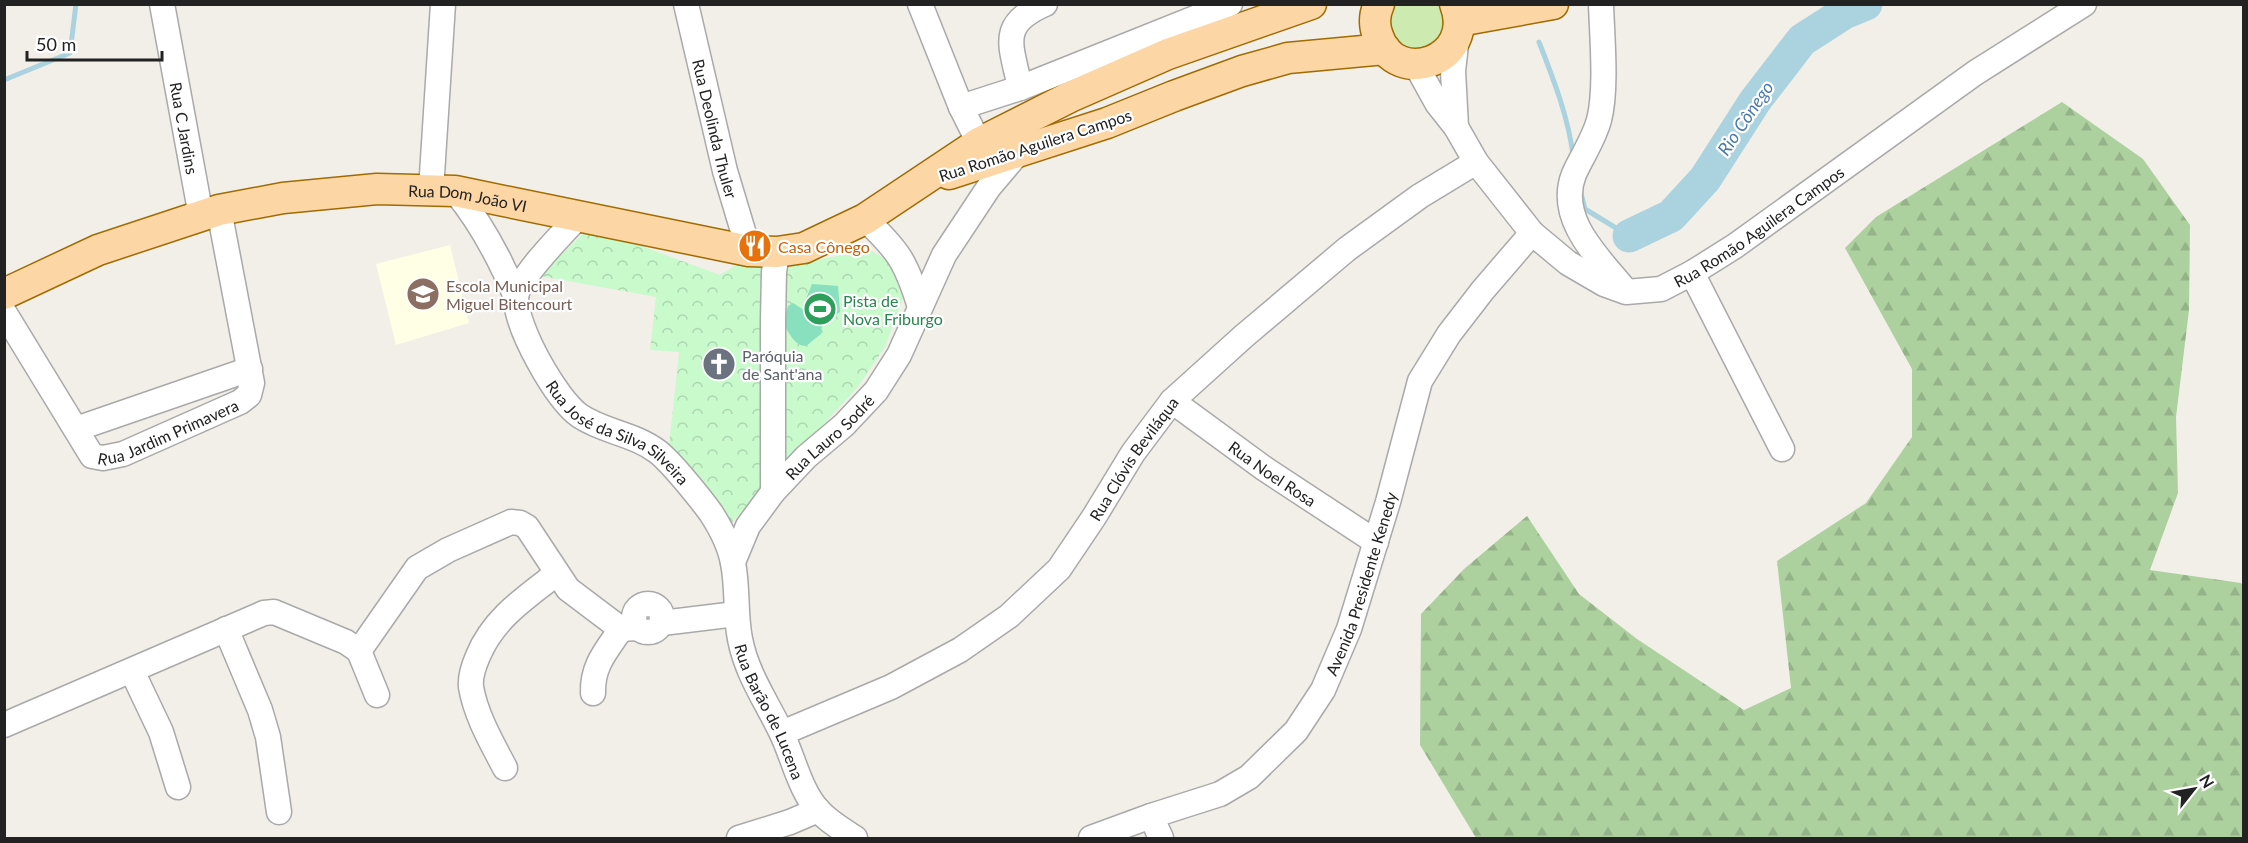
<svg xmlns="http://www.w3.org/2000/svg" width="2248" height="843" font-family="Lato,sans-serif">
<defs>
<pattern id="forest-firs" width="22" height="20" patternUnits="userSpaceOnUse" patternTransform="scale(1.5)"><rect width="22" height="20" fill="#add19e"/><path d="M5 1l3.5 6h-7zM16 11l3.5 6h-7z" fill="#95b388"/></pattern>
<pattern id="park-crowns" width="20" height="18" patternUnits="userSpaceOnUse" patternTransform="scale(1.5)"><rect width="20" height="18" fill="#c8facc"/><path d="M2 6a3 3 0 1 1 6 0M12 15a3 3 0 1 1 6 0" fill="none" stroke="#acd6af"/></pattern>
</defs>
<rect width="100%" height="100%" fill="#f2efe9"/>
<polygon fill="#ffffe5" points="450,245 469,323 396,345 376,264"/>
<path fill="#cdebb0" d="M1395 5H1438C1445 14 1445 20 1443 31 1442 37 1440 38 1435 42 1411 66 1375 31 1395 5Z"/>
<polygon fill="url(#forest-firs)" points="2062,102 2143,159 2190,225 2189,310 2176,417 2178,493 2150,570 2241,583 2243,586 2243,838 1476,838 1420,745 1421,614 1464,569 1527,516 1579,594 1637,639 1744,710 1791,688 1777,561 1866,503 1912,437 1912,369 1845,248 1876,217"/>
<polygon fill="url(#park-crowns)" points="590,227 720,275 738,264 777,269 868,249 889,261 903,298 885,347 857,388 727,528 668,455 679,352 650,350 656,297 540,276"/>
<path fill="#88e0be" d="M812 284 838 286 840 312 822 324 821 334 806 346C794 346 789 332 783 323L788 306 793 303 810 314 813 311 812 308 804 304Z"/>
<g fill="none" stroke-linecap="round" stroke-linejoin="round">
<g stroke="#aad3df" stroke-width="5">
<path d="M1539 42C1553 78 1568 116 1573 155"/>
<polyline points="4,80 70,53 76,4"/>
<polyline points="1581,193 1585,209 1629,236"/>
</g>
<polyline stroke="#aad3df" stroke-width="33" points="1629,236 1671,216 1705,179 1755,101 1802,40 1844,13 1866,4"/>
<defs>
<g id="minor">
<path id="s1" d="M162 4 201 216"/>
<path id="s2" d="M686 4 725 171 749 251"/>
<polyline points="920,4 961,107 979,143"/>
<path d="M1601 4C1602 37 1607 89 1599 120 1594 139 1582 156 1574 174 1556 219 1599 258 1625 290"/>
<path id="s3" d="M1416 65 1437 103 1456 127 1476 162 1532 233 1568 263 1604 284 1626 292 1661 289 1692 273 1735 246 1975 73 2084 4"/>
<path d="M1020 88C1012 46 997 25 1045 4"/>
<polyline points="961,107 1020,88 1230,4"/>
<polyline points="1456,127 1453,71 1457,36"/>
<polyline points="431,190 443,4"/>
<path d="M455 191C481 223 500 258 516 297"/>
<path id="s4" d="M579 216C565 231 517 279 516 298 516 328 556 399 580 416 604 432 635 434 658 452 672 463 700 498 711 513 720 527 730 546 733 563 738 588 735 614 740 639 747 675 767 702 782 734 793 757 801 793 819 811 829 822 843 830 855 838"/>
<path d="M865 219C899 251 906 262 920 307"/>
<polyline points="1692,273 1782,449"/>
<path id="s5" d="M4 312 92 456 103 458 123 454 240 402 249 395 252 383 219 210"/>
<path id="s6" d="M1172 401 1265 469 1376 542"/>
<polyline points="76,429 250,369"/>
<polyline points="773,492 773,320 774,272 777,252"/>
<path id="s7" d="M733 562 748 526 773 492 806 457 844 425 876 391 899 355 944 255 989 187 1017 154"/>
<circle cx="648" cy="618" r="14"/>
<polyline points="662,623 736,614"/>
<polyline points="226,629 260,710 268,737 279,812"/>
<polyline points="359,651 417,568 448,550 511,522 520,523 527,527 568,589 621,629 637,628"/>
<polyline points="132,671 161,732 178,787"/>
<path d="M593 693C592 666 606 651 621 629"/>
<polyline points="4,725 264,613 274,612 346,642 359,651 377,695"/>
<path id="s8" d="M782 733 891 687 960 650 1009 616 1059 569 1094 517 1133 453 1172 401 1244 336 1347 249 1420 196 1476 162"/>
<path d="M505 768C492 743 476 716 471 687 470 677 474 665 478 656 493 619 525 598 556 574"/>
<polyline points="1151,816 1161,838"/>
<polyline points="739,838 790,822 818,810"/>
<path id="s9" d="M1091 838 1151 816 1220 794 1249 777 1296 731 1323 690 1349 629 1388 502 1420 381 1449 334 1483 290 1532 233"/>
</g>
<g id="major">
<path d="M1379 4C1374 15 1374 26 1378 36 1396 89 1477 60 1455 4"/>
<polyline points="1459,21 1553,4"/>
<polyline points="949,174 1107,123 1174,96 1242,71 1288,58 1385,49"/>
<path id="s10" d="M4 294 98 250 219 210 283 198 377 189 455 191 749 251 777 252 804 248 865 219 979 143 1070 97 1168 54 1311 4"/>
</g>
</defs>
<use href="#minor" stroke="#a9a9a9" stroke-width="27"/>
<use href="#major" stroke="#a06b00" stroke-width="33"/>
<use href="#minor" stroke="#fff" stroke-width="24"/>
<use href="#major" stroke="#fcd6a4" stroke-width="30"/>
</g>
<defs>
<symbol id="restaurant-disc" viewBox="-11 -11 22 22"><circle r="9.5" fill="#e8710a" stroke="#fff"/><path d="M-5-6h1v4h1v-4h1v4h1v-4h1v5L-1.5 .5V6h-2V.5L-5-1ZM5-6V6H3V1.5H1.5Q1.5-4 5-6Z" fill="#fff"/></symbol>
<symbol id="school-disc" viewBox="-11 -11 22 22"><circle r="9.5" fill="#8d6e63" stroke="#fff"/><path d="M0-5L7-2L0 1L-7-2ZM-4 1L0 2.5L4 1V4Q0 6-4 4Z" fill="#fff"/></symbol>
<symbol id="stadium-disc" viewBox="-11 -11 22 22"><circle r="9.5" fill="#2e9e5b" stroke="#fff"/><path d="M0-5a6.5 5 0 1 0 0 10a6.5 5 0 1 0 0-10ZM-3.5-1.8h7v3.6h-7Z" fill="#fff"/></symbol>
<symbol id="church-disc" viewBox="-11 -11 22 22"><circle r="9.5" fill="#6b7280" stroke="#fff"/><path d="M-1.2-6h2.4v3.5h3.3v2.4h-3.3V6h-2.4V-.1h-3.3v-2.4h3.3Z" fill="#fff"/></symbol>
</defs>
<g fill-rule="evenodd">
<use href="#restaurant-disc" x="736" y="227" width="38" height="38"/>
<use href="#school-disc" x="404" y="275" width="38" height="38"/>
<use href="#stadium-disc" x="801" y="290" width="38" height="38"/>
<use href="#church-disc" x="700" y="345" width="38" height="38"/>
</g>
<g text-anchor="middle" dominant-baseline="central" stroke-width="4.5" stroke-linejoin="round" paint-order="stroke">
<g font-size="16" fill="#222" stroke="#fff">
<text stroke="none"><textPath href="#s1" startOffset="126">Rua C Jardins</textPath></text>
<text stroke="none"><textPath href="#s2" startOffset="128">Rua Deolinda Thuler</textPath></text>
<text transform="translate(1035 145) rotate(-18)">Rua Romão Aguilera Campos</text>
<text stroke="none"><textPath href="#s10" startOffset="482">Rua Dom João VI</textPath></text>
<text stroke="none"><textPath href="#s3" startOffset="468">Rua Romão Aguilera Campos</textPath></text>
<text stroke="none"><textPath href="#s5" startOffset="250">Rua Jardim Primavera</textPath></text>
<text stroke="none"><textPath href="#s4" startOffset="282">Rua José da Silva Silveira</textPath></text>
<text stroke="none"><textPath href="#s7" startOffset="160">Rua Lauro Sodré</textPath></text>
<text stroke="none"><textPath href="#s8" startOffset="458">Rua Clóvis Beviláqua</textPath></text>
<text stroke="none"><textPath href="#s6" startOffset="124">Rua Noel Rosa</textPath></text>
<text stroke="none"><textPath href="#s9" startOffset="398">Avenida Presidente Kenedy</textPath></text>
<text stroke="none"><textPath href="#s4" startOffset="618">Rua Barão de Lucena</textPath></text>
</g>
<g font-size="16" fill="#c56008" stroke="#fff" text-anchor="start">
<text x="778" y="246">Casa Cônego</text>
</g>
<g font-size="16" fill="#785e54" stroke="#fff" text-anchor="start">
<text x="446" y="285">Escola Municipal<tspan x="446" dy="18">Miguel Bitencourt</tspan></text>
</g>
<g font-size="16" fill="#27864d" stroke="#fff" text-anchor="start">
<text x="843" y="300">Pista de<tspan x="843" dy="18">Nova Friburgo</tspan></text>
</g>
<g font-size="16" fill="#5b616d" stroke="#fff" text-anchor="start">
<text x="742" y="355">Paróquia<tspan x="742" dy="18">de Sant'ana</tspan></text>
</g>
<g font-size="18" font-style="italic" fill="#4a7aab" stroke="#fff">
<text transform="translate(1745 118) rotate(-56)">Rio Cônego</text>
</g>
</g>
<rect width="2248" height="843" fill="none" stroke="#222222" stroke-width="12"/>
<g transform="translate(2194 789) rotate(59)" stroke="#ffffff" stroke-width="4.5" paint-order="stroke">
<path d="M0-4.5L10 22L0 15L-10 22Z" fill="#222222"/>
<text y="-9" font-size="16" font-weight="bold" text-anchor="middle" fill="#222222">N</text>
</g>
<path d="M27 51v9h135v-9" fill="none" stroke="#222222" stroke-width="3"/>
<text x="36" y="51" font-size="18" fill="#222222" stroke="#ffffff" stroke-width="4.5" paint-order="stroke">50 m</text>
</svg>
